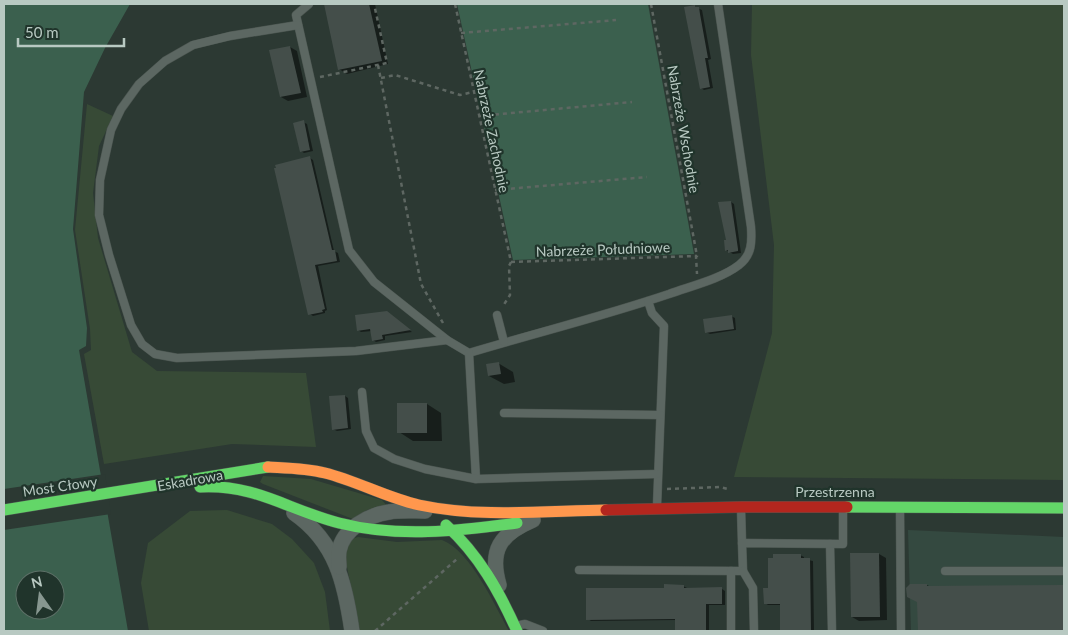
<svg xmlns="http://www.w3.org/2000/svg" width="1068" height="635" font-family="Lato,sans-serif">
<rect width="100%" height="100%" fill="#2c3933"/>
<polygon fill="#344940" points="908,530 1064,537 1064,631 911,631"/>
<g fill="#374a36">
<polygon points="752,4 1064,4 1064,480 734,477 772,333 774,245 751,55"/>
<polygon points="87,104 113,116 99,146 93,193 98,238 132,352 157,371 306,373 316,447 232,444 104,464 84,354 91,350 90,329 75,230"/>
<polygon points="263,476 311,479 382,500 387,506 367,510 353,519 263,484 260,482"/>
<polygon points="227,510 272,524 292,539 314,563 325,592 330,631 149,631 141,583 148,543 190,511"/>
<path d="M358 537 397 542 442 540C470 550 495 606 509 631H360L345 557C347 548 348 539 358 537Z"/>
</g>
<g fill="#3b604e" fill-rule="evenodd">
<path d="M4 4H130L105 48 84 92 73 229 87 328 86 346 79 350 128 631H4ZM25 580H55V610H25Z"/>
<polygon points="457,4 648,4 694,254 513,260"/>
</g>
<polygon fill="#2c3933" points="105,474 111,514 4,530 4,489"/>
<g fill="#0007">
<polygon points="325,4 375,4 388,64 347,74 339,69"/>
<polygon points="695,7 702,10 711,59 708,60 713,88 704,90 701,88"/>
<polygon points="290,47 297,51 307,97 288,101 281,97"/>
<polygon points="303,122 307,124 313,151 304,153 301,151"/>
<polygon points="310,158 313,160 334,251 338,253 340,262 318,266 327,310 325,311 325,313 313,316 310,314"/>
<polygon points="731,202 734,204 741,253 733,254 726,250"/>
<polygon points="391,315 412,332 385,336 385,340 376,342 373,340 372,331 361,332 358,330"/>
<polygon points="731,316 735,318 736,330 710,334 706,332"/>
<polygon points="498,363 513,372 515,382 504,384 489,376"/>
<polygon points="345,396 348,398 351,429 337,431 333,429"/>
<polygon points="427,404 441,413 442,441 413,441 399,432"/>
<polygon points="879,554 886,558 887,620 859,621 852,617"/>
<polygon points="800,555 804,557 804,559 813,561 814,631 781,631 781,605 768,605 765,603 770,589"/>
<polygon points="927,585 931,587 1064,586 1064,631 919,631 919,609"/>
<polygon points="683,586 687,588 722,589 725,591 725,605 709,605 709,631 676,631 676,620 591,621 588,619 666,589"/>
</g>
<g fill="#444e4a">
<polygon points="324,4 369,4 382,61 338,70"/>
<polygon points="695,5 695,7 699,7 700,14 708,58 705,58 710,87 700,89 684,7"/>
<polygon points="290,46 301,93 280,97 269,50"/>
<polygon points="304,120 310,150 300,152 293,123"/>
<polygon points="310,156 332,250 335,250 337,261 315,265 325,309 322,310 323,312 308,315 274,168 276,168 275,165"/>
<polygon points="731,201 738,249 738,251 728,253 728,250 725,251 724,240 726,240 718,202"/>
<polygon points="387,311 411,330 382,335 383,339 372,341 370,329 357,331 355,315"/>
<polygon points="732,315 734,329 705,333 703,319"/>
<polygon points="499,362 501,374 488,376 486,364"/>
<polygon points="345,395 348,428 332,430 329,396"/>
<rect x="397" y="403" width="30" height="30"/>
<polygon points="850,553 879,553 880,617 851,617"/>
<polygon points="773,554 801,554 801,558 810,558 811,631 780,631 780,604 764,604 763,588 768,588 768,558 773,558"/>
<polygon points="664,584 684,585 684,588 722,587 722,604 706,604 706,631 675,631 675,619 586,620 586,588 664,588"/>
<polygon points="910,584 927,584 927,586 1064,585 1064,631 918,631 917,602 907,597 906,588"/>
</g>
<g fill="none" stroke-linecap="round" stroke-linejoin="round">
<defs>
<g id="lane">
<path d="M309 4 296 15 349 250 374 282 447 340 469 353C536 333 604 316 669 294 691 286 721 279 739 265 752 255 752 242 751 227L718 4"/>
<polyline points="298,25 230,36 193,45 165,61 139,84 121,109 111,130 100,180 99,215 109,255 131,325 142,344 155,354 177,358 356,351 447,340"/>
<polyline points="648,301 652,313 664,326 657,506"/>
<polyline points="497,315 504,342"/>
<polyline points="469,353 476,479 657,474"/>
<polyline points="362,392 366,431 374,448 394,459 425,469 476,479"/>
<polyline points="504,413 660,415"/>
<polyline points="741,508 742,543"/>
<polyline points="900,508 901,631"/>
<polyline points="830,544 832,631"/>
<polyline points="579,570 743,571 742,543 843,544 843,508"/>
<polyline points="731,571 731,631"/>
<polyline points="743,571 753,588 754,631"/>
<polyline points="945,571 1064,571"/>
<polyline points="516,626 525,624 543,631"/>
</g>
<g id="street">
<path d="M294 513C336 542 345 583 352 631"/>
<path d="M339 567C339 562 338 557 339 551 343 529 368 515 389 512 401 510 413 511 425 511"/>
<path d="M499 585C489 550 500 534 533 520"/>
</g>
<g id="fast">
<path d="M200 487C256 484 288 510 339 523 398 538 458 531 517 523"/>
<polyline points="847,507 1064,508"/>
<polyline points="4,510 268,467"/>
<path d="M446 525C479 555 499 591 517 631"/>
</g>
<path id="slow" d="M268 467C287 468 306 468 325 473 357 481 387 498 419 505 480 518 545 511 606 510"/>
<polyline id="jam" points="606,510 741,507 847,507"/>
</defs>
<use href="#lane" stroke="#4a544f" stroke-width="9"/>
<use href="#street" stroke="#4a544f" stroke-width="16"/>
<use href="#fast" stroke="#4a544f" stroke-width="12"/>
<use href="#slow" stroke="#4a544f" stroke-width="12"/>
<use href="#jam" stroke="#4a544f" stroke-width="12"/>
<g stroke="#5e6762" stroke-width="2.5" stroke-dasharray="4 4" stroke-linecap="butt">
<polyline points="455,4 511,262 509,266 510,295 503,306"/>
<polyline points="651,4 697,256 696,256 697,274"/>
<polyline points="461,33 616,20"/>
<polyline points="378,65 421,284 443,323"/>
<polyline points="320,77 387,63 374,4"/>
<polyline points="381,78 395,75 460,95 473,92"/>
<polyline points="479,116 632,102"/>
<polyline points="495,190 647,177"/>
<polyline points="511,262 696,256"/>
<polyline points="667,489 720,487 728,489"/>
<polyline points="375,631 457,559"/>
</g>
<use href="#lane" stroke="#5c6762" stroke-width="8"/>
<use href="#street" stroke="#5c6762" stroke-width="15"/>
<use href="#fast" stroke="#63d668" stroke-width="11"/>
<use href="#slow" stroke="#ff974d" stroke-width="11"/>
<use href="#jam" stroke="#b3261e" stroke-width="11"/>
</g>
<g text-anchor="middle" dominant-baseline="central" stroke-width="4.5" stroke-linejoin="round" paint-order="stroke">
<g font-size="14" fill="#b8c9c2" stroke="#20342b">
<text transform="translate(684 129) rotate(80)">Nabrzeże Wschodnie</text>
<text transform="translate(492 131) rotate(78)">Nabrzeże Zachodnie</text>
<text transform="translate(603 249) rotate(-2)">Nabrzeże Południowe</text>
<text transform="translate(190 480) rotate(-10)">Eskadrowa</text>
<text transform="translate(60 486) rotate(-8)">Most Cłowy</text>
<text x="835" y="491">Przestrzenna</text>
</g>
</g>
<rect width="1068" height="635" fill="none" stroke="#b8c9c2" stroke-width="10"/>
<g transform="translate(40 595) rotate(346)"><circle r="24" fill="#20342b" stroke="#5d7067"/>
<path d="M0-4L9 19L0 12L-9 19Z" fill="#879790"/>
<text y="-8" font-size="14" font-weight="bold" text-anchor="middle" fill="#b8c9c2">N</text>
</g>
<path d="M18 38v8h106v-8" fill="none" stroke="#b8c9c2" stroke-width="2.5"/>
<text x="25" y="38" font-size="15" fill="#b8c9c2" stroke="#20342b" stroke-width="4" paint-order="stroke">50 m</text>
</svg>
